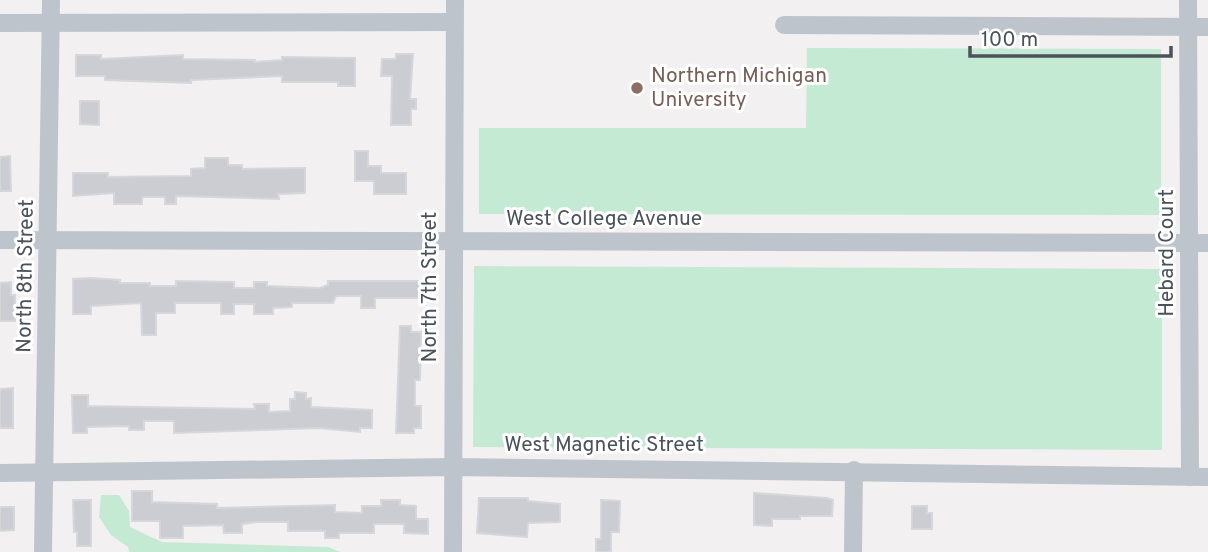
<svg xmlns="http://www.w3.org/2000/svg" width="1208" height="552" font-family="Overpass,sans-serif">
<rect width="100%" height="100%" fill="#f2f0f0"/>
<g fill="#c5ead3">
<polygon points="807,48 1161,49 1161,215 479,214 479,128 806,128"/>
<polygon points="474,266 1162,269 1162,450 473,447"/>
<polygon points="101,495 119,495 129,511 130,527 162,542 328,547 341,552 129,552 128,547 111,535 99,517"/>
</g>
<g fill="#cbcdd2" stroke="#d5d7db" stroke-width="2">
<polygon points="396,54 413,54 410,99 416,99 416,109 411,109 411,125 391,125 392,76 381,76 382,59 396,59"/>
<polygon points="76,55 101,55 101,59 183,55 183,59 255,60 255,62 282,60 282,57 355,58 355,86 338,86 338,82 282,82 282,76 191,80 191,83 105,80 105,76 76,76"/>
<polygon points="80,101 99,101 99,125 80,124"/>
<polygon points="355,151 368,151 368,166 381,166 381,173 406,173 406,194 374,194 374,181 355,181"/>
<polygon points="10,156 11,191 0,191 0,157"/>
<polygon points="205,158 228,158 228,165 242,165 242,169 305,168 305,193 278,194 279,199 176,196 176,204 165,204 165,197 142,197 142,204 114,204 114,193 73,196 73,173 108,173 108,177 191,176 191,169 205,168"/>
<polygon points="91,278 120,280 120,283 150,283 150,286 176,286 176,281 234,282 234,288 254,288 254,282 267,282 267,286 320,288 328,285 328,281 424,281 424,298 375,298 375,308 361,308 361,296 336,296 333,303 292,303 292,307 273,308 273,314 254,314 254,304 234,304 234,314 221,314 221,303 175,303 175,313 156,313 156,335 142,335 141,303 91,306 91,314 73,314 73,279"/>
<polygon points="11,282 11,295 15,295 15,321 0,321 0,283"/>
<polygon points="400,326 411,326 411,332 421,332 420,380 415,380 415,406 421,406 421,428 414,428 414,433 396,433"/>
<polygon points="13,388 13,428 0,428 0,389"/>
<polygon points="295,392 306,393 306,399 311,398 311,407 372,410 372,428 360,428 360,432 318,428 174,433 174,421 144,421 144,430 129,430 129,426 87,427 87,433 73,433 72,395 88,395 88,406 255,409 254,404 269,404 269,412 290,411 290,399 295,399"/>
<polygon points="132,491 152,491 152,502 217,504 217,508 335,505 335,512 362,513 362,506 381,506 381,500 400,500 400,505 416,506 416,519 428,519 428,534 404,533 404,524 374,524 374,533 339,533 339,538 325,538 325,531 288,531 288,522 257,522 242,524 242,533 224,533 223,525 183,526 183,538 160,538 160,521 132,521"/>
<polygon points="754,493 827,498 833,500 832,516 800,516 800,519 772,519 772,526 754,525"/>
<polygon points="479,498 528,498 528,501 560,504 560,522 528,523 527,537 477,533"/>
<polygon points="73,500 91,500 91,546 77,546 77,532 74,532"/>
<polygon points="601,500 620,501 619,532 611,532 611,552 596,552 596,539 601,539"/>
<polygon points="912,506 927,506 927,513 932,513 932,529 912,529"/>
<polygon points="0,507 14,507 14,530 0,531"/>
</g>
<g fill="none" stroke-linecap="round" stroke-linejoin="round">
<g stroke="#bec4cb" stroke-width="18">
<polyline points="1188,0 1190,477"/>
<polyline points="0,23 455,22"/>
<polyline points="784,25 1208,27"/>
<polyline points="0,240 1208,243"/>
<polyline points="0,473 453,467 1208,477"/>
<polyline points="43,552 51,0"/>
<polyline points="453,552 455,0"/>
<polyline points="853,552 854,470"/>
</g>
</g>
<circle fill="#8d6e63" stroke="#fff" stroke-width="2.5" cx="637" cy="88" r="7"/>
<g text-anchor="middle" dominant-baseline="central" stroke-width="6" stroke-linejoin="round" paint-order="stroke">
<g font-size="21" fill="#785e54" stroke="#fff" text-anchor="start">
<text x="651" y="76">Northern Michigan<tspan x="651" dy="24">University</tspan></text>
</g>
<g font-size="21" fill="#4a535b" stroke="#fff">
<text x="604" y="219">West College Avenue</text>
<text transform="translate(1167 253) rotate(-90)">Hebard Court</text>
<text transform="translate(26 276) rotate(-89)">North 8th Street</text>
<text transform="translate(430 287) rotate(-90)">North 7th Street</text>
<text x="604" y="445">West Magnetic Street</text>
</g>
</g>
<path d="M970 46v10h201v-10" fill="none" stroke="#4a535b" stroke-width="3.5"/>
<text x="981" y="46" font-size="21" fill="#4a535b" stroke="#ffffff" stroke-width="5" paint-order="stroke">100 m</text>
</svg>
